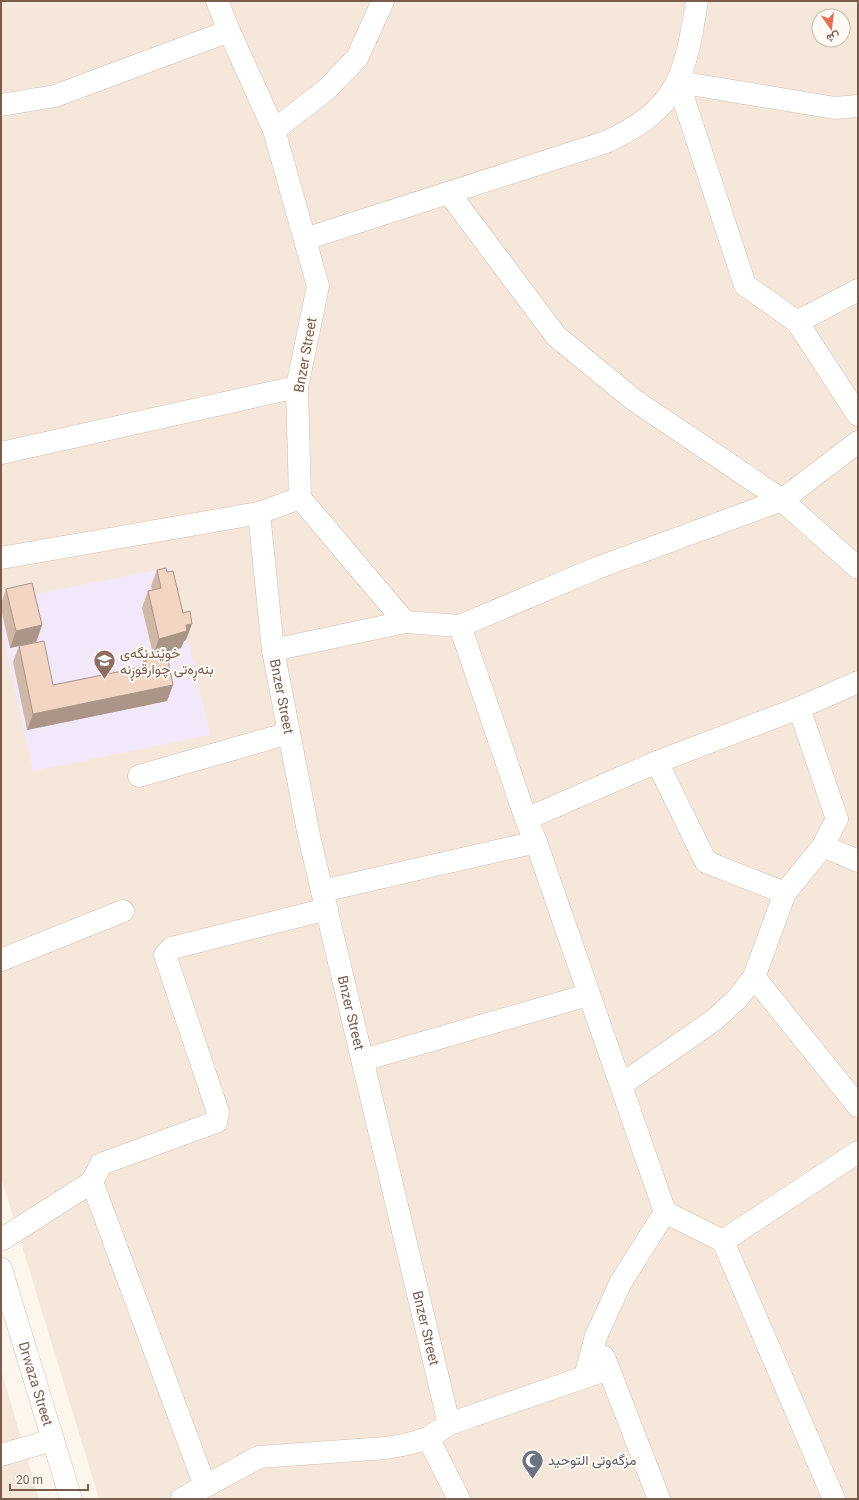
<svg xmlns="http://www.w3.org/2000/svg" width="859" height="1500" font-family="Roboto,Vazirmatn,sans-serif">
<rect width="100%" height="100%" fill="#fdf6ec"/>
<g fill="#f5e8da" fill-rule="evenodd">
<path d="M1 1H858V1499H99L1 1177ZM819 16H843V40H819Z"/>
<polygon points="1,1370 39,1499 1,1499"/>
</g>
<polygon fill="#f3e8fa" points="171,567 210,735 33,771 1,627 1,601"/>
<g fill="none" stroke-linecap="round" stroke-linejoin="round">
<defs>
<g id="minor">
<path id="s1" d="M217 1 229 31 274 130 318 286 297 387 300 498 259 513 273 650 309 836 449 1424"/>
<polyline points="1,105 55,96 229,31"/>
<polyline points="858,106 835,108 678,82 745,285 797,322 858,290"/>
<polyline points="274,130 326,90 357,58 383,1"/>
<polyline points="449,193 556,336 634,400 782,500 858,568"/>
<path d="M305 239 606 142C679 108 685 76 697 1"/>
<polyline points="797,322 858,415"/>
<polyline points="1,453 297,387"/>
<polyline points="300,498 405,622"/>
<polyline points="1,558 259,513"/>
<polyline points="460,626 526,819 536,842 665,1212 723,1241 834,1499"/>
<polyline points="273,650 405,622 460,626 597,568 782,500 858,442"/>
<polyline points="657,762 799,708 858,682"/>
<polyline points="139,776 289,733"/>
<polyline points="526,819 657,762 706,862 785,893"/>
<polyline points="823,846 858,861"/>
<polyline points="322,891 536,842"/>
<polyline points="1,960 123,911"/>
<polyline points="754,977 858,1106"/>
<polyline points="363,1060 588,995"/>
<polyline points="621,1085 714,1020 737,999 754,977 785,893 823,846 837,819 799,708"/>
<polyline points="92,1182 205,1486"/>
<polyline points="1,1240 92,1182 101,1164 216,1122 218,1112 165,955 172,948 327,909"/>
<polyline points="723,1241 858,1152"/>
<polyline points="604,1357 659,1499"/>
<polyline points="585,1377 596,1336 621,1282 665,1212"/>
<polyline points="428,1438 459,1499"/>
<polyline points="1,1455 53,1440"/>
<polyline points="182,1499 259,1457 386,1448 408,1444 428,1438 449,1424 608,1369"/>
</g>
<g id="tertiary">
<path id="s2" d="M1 1269 71 1499"/>
</g>
</defs>
<use href="#minor" stroke="#d1beb0" stroke-width="23"/>
<use href="#tertiary" stroke="#d1beb0" stroke-width="23"/>
<use href="#minor" stroke="#fff" stroke-width="22"/>
<use href="#tertiary" stroke="#fff" stroke-width="22"/>
</g>
<g fill="#d1b7a8">
<polygon points="157,570 186,640 184,641 181,648 166,652 173,685 167,701 27,730 13,662 19,646 53,685 141,667 145,655 153,654 142,608 148,591 152,590 151,586"/>
<polygon points="6,589 42,625 36,642 10,648 1,609 1,604"/>
</g>
<g fill="#aa9588">
<polygon points="192,624 186,640 184,641 181,648 153,655 159,639 186,625"/>
<polygon points="42,625 36,642 10,648 16,631"/>
<polygon points="173,685 167,701 27,730 33,714"/>
</g>
<g fill="#f3d5c3" stroke="#aa9588">
<polygon points="166,568 167,572 173,571 183,613 190,611 192,624 186,625 187,631 159,639 148,591 161,588 157,570"/>
<polygon points="32,583 42,625 16,631 6,589"/>
<polygon points="44,641 53,685 147,666 145,655 166,651 173,685 33,714 19,646"/>
</g>
<defs>
<symbol id="school-pin" viewBox="-11 -11 22 30"><path d="M0 17L-7.5 6A9.5 9.5 0 1 1 7.5 6Z" fill="#8d6e63" stroke="#fffaf3"/><path d="M0-5L7-2L0 1L-7-2ZM-4 1L0 2.5L4 1V4Q0 6-4 4Z" fill="#fff"/></symbol>
<symbol id="mosque-pin" viewBox="-11 -11 22 30"><path d="M0 17L-7.5 6A9.5 9.5 0 1 1 7.5 6Z" fill="#6b7280" stroke="#fffaf3"/><path d="M3.5-4.9A6 6 0 1 0 3.5 4.9A5 5 0 1 1 3.5-4.9Z" fill="#fff"/></symbol>
</defs>
<g fill-rule="evenodd">
<use href="#school-pin" x="92" y="648" width="25" height="34"/>
<use href="#mosque-pin" x="520" y="1448" width="25" height="34"/>
</g>
<g text-anchor="middle" dominant-baseline="central" stroke-width="4" stroke-linejoin="round" paint-order="stroke">
<g font-size="14" fill="#7a5c4d" stroke="#fffaf3">
<text transform="translate(305 355) rotate(-80)">Bnzer Street</text>
<text stroke="none"><textPath href="#s1" startOffset="746">Bnzer Street</textPath></text>
<text stroke="none"><textPath href="#s1" startOffset="1070">Bnzer Street</textPath></text>
<text stroke="none"><textPath href="#s1" startOffset="1394">Bnzer Street</textPath></text>
<text stroke="none"><textPath href="#s2" startOffset="120">Drwaza Street</textPath></text>
</g>
<g font-size="14" fill="#785e54" stroke="#fffaf3" text-anchor="start">
<text x="120" y="653">خوێندنگەی<tspan x="120" dy="16">بنەڕەتی چوارقوڕنە</tspan></text>
</g>
<g font-size="14" fill="#5b616d" stroke="#fffaf3" text-anchor="start">
<text x="548" y="1460">مزگەوتی التوحيد</text>
</g>
</g>
<rect width="859" height="1500" fill="none" stroke="#7a5c4d" stroke-width="4"/>
<g transform="translate(831 28) rotate(166)"><circle r="19" fill="#fffaf3" stroke="#cabbb1"/>
<path d="M0-3L7 15L0 10L-7 15Z" fill="#e76f51"/>
<text y="-6" font-size="11" font-weight="bold" text-anchor="middle" fill="#7a5c4d">ش</text>
</g>
<path d="M10 1484v6h78v-6" fill="none" stroke="#7a5c4d" stroke-width="2"/>
<text x="16" y="1484" font-size="12" fill="#7a5c4d" stroke="#fffaf3" stroke-width="3" paint-order="stroke">20 m</text>
</svg>
